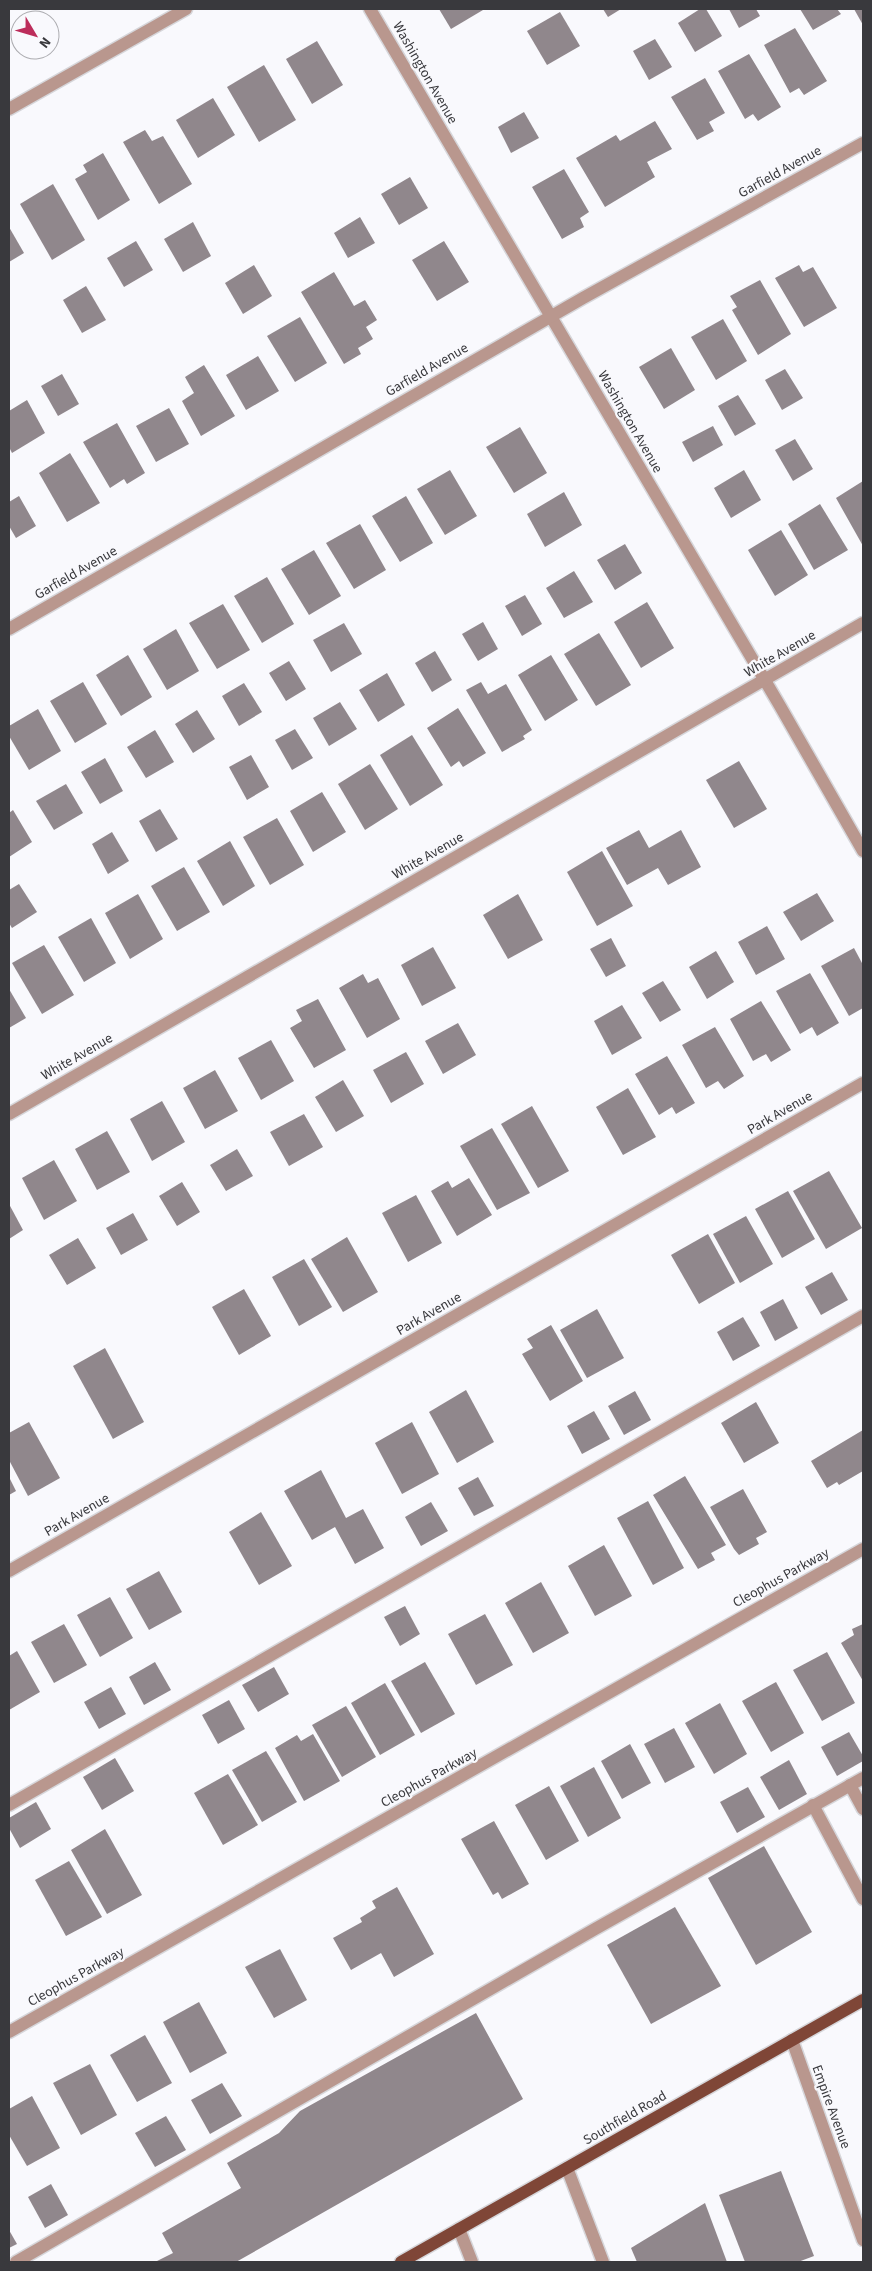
<svg xmlns="http://www.w3.org/2000/svg" width="872" height="2271" font-family="'Source Sans 3',sans-serif">
<rect width="100%" height="100%" fill="#f9f9fd"/>
<g fill="#90878c">
<polygon points="439,9 482,9 483,10 451,29"/>
<polygon points="603,9 621,9 608,17"/>
<polygon points="700,9 706,9 722,36 695,52 678,23"/>
<polygon points="729,9 756,9 760,16 739,28"/>
<polygon points="800,9 837,9 841,14 813,30"/>
<polygon points="854,9 863,9 863,25"/>
<polygon points="560,12 580,46 547,65 527,31"/>
<polygon points="795,28 827,81 804,95 799,88 790,93 764,45"/>
<polygon points="655,39 672,67 649,80 633,51"/>
<polygon points="317,41 343,85 312,104 286,59"/>
<polygon points="749,54 781,107 758,121 753,114 745,119 718,71"/>
<polygon points="264,65 296,120 259,142 227,87"/>
<polygon points="705,78 725,113 709,122 714,131 697,140 671,97"/>
<polygon points="213,98 235,135 198,158 176,120"/>
<polygon points="524,112 539,138 511,153 498,127"/>
<polygon points="655,121 672,149 647,162 655,177 605,207 576,158 616,135 620,141"/>
<polygon points="145,130 152,141 163,136 192,184 159,204 123,142"/>
<polygon points="103,153 130,200 98,220 75,179 87,172 83,165"/>
<polygon points="564,169 589,212 580,218 584,227 562,239 532,187"/>
<polygon points="410,177 428,208 399,225 381,194"/>
<polygon points="53,184 85,240 52,260 20,204"/>
<polygon points="360,217 375,243 348,258 334,233"/>
<polygon points="193,222 211,256 183,272 164,239"/>
<polygon points="9,227 24,253 9,262"/>
<polygon points="136,241 153,270 124,287 107,258"/>
<polygon points="444,241 469,282 437,301 412,260"/>
<polygon points="254,265 272,296 243,314 225,283"/>
<polygon points="799,265 803,272 813,267 837,308 804,327 775,278"/>
<polygon points="334,272 354,306 365,300 377,320 366,327 373,339 358,348 361,354 344,364 301,292"/>
<polygon points="760,280 791,334 758,355 732,310 737,307 730,296"/>
<polygon points="86,286 106,320 82,333 63,300"/>
<polygon points="300,317 327,363 295,382 267,336"/>
<polygon points="723,319 747,361 716,380 691,337"/>
<polygon points="671,348 695,390 664,409 639,367"/>
<polygon points="258,356 279,391 246,410 226,375"/>
<polygon points="204,365 235,416 201,436 182,401 194,393 185,377"/>
<polygon points="785,369 803,398 782,410 765,380"/>
<polygon points="62,374 79,404 58,416 41,386"/>
<polygon points="738,395 756,424 735,436 718,406"/>
<polygon points="27,400 45,433 12,453 9,447 9,411"/>
<polygon points="169,408 189,444 156,462 136,426"/>
<polygon points="117,423 145,473 127,484 124,479 110,488 83,442"/>
<polygon points="713,426 723,445 693,462 682,442"/>
<polygon points="520,427 547,473 514,493 486,447"/>
<polygon points="795,439 813,469 793,481 775,450"/>
<polygon points="70,453 100,503 67,522 39,473"/>
<polygon points="450,470 477,516 445,535 417,489"/>
<polygon points="744,470 761,500 731,518 714,488"/>
<polygon points="863,481 863,546 836,498"/>
<polygon points="564,492 582,525 545,547 527,514"/>
<polygon points="19,496 36,526 16,538 9,526 9,502"/>
<polygon points="406,496 433,543 400,562 372,516"/>
<polygon points="820,504 848,550 814,570 788,524"/>
<polygon points="360,524 386,570 354,589 326,543"/>
<polygon points="781,530 808,575 775,596 748,550"/>
<polygon points="625,544 642,573 615,590 597,560"/>
<polygon points="314,550 341,596 309,615 281,569"/>
<polygon points="574,571 593,602 564,618 546,588"/>
<polygon points="267,577 294,624 262,643 234,596"/>
<polygon points="525,595 542,624 522,636 505,606"/>
<polygon points="647,602 674,648 641,668 614,622"/>
<polygon points="223,604 250,650 217,669 189,623"/>
<polygon points="483,622 498,649 478,661 462,634"/>
<polygon points="344,623 362,654 331,672 313,640"/>
<polygon points="176,629 199,671 167,690 143,649"/>
<polygon points="599,633 631,685 596,706 564,654"/>
<polygon points="435,651 452,680 432,692 415,663"/>
<polygon points="128,655 152,697 121,716 96,675"/>
<polygon points="551,655 578,700 545,721 518,675"/>
<polygon points="289,661 306,689 286,701 269,673"/>
<polygon points="387,673 405,705 378,722 359,690"/>
<polygon points="83,682 107,724 75,743 50,701"/>
<polygon points="481,682 488,694 506,684 532,730 523,736 525,739 502,752 466,690"/>
<polygon points="244,683 262,712 239,726 222,696"/>
<polygon points="340,702 357,729 329,746 313,718"/>
<polygon points="458,708 486,753 463,767 459,761 451,767 427,728"/>
<polygon points="38,709 61,751 29,770 9,736 9,726"/>
<polygon points="197,710 215,739 193,753 175,724"/>
<polygon points="295,729 313,758 292,770 275,740"/>
<polygon points="155,730 174,762 146,778 127,747"/>
<polygon points="412,735 443,785 410,806 380,755"/>
<polygon points="251,755 269,787 247,800 229,767"/>
<polygon points="105,758 123,791 100,804 81,772"/>
<polygon points="739,761 767,809 734,828 706,780"/>
<polygon points="370,764 398,809 365,830 338,784"/>
<polygon points="66,784 83,813 54,830 36,801"/>
<polygon points="322,792 346,832 313,852 290,811"/>
<polygon points="160,809 178,839 156,852 139,821"/>
<polygon points="13,810 32,842 9,857 9,813"/>
<polygon points="277,818 304,865 270,885 243,837"/>
<polygon points="639,830 649,848 681,830 701,867 668,885 658,868 627,885 606,848"/>
<polygon points="112,832 129,861 108,874 92,844"/>
<polygon points="230,841 255,886 223,906 197,861"/>
<polygon points="602,851 633,906 597,926 567,872"/>
<polygon points="184,867 210,912 177,931 151,886"/>
<polygon points="19,884 37,912 12,928 9,923 9,890"/>
<polygon points="817,893 834,921 801,941 783,912"/>
<polygon points="138,894 163,939 130,959 105,913"/>
<polygon points="518,894 543,940 508,959 483,915"/>
<polygon points="91,918 116,963 84,982 58,937"/>
<polygon points="767,926 785,959 756,975 738,942"/>
<polygon points="611,938 626,966 606,977 590,949"/>
<polygon points="44,945 74,995 42,1014 12,963"/>
<polygon points="433,947 456,988 422,1006 401,965"/>
<polygon points="854,948 863,965 863,1008 849,1016 821,966"/>
<polygon points="716,951 734,982 707,999 689,967"/>
<polygon points="810,973 839,1023 817,1036 812,1027 800,1034 776,991"/>
<polygon points="363,974 368,983 378,978 400,1019 367,1038 339,988"/>
<polygon points="663,981 681,1010 660,1022 642,993"/>
<polygon points="9,989 26,1018 9,1028"/>
<polygon points="318,999 346,1050 314,1068 290,1028 302,1021 296,1010"/>
<polygon points="761,1001 791,1050 771,1062 766,1054 753,1061 730,1019"/>
<polygon points="622,1005 642,1038 612,1055 594,1021"/>
<polygon points="458,1023 476,1055 443,1074 425,1041"/>
<polygon points="715,1027 744,1076 724,1089 718,1081 706,1088 682,1045"/>
<polygon points="271,1040 294,1081 261,1100 238,1058"/>
<polygon points="406,1052 424,1084 391,1103 373,1070"/>
<polygon points="667,1056 695,1103 676,1114 672,1107 659,1115 635,1074"/>
<polygon points="215,1070 238,1111 205,1129 183,1088"/>
<polygon points="343,1080 364,1116 336,1132 315,1097"/>
<polygon points="628,1088 656,1137 623,1155 596,1107"/>
<polygon points="162,1101 185,1142 152,1161 130,1119"/>
<polygon points="532,1106 569,1171 538,1188 501,1124"/>
<polygon points="304,1114 323,1147 289,1166 270,1132"/>
<polygon points="492,1128 530,1193 497,1210 460,1146"/>
<polygon points="107,1131 130,1172 97,1190 75,1149"/>
<polygon points="237,1149 253,1176 226,1191 210,1165"/>
<polygon points="54,1160 77,1201 44,1220 22,1178"/>
<polygon points="829,1171 862,1228 826,1249 793,1191"/>
<polygon points="469,1178 492,1215 457,1236 431,1191 448,1181 452,1188"/>
<polygon points="182,1182 200,1212 177,1226 159,1196"/>
<polygon points="788,1191 815,1239 782,1258 755,1209"/>
<polygon points="416,1195 442,1243 408,1262 382,1213"/>
<polygon points="9,1204 23,1230 9,1239"/>
<polygon points="133,1213 148,1240 121,1255 106,1228"/>
<polygon points="746,1216 773,1264 740,1283 713,1234"/>
<polygon points="708,1234 735,1283 699,1304 671,1255"/>
<polygon points="347,1237 378,1292 343,1312 311,1259"/>
<polygon points="78,1238 96,1268 67,1285 49,1255"/>
<polygon points="304,1259 332,1307 299,1326 272,1277"/>
<polygon points="832,1272 848,1300 821,1315 805,1287"/>
<polygon points="244,1289 271,1336 239,1355 212,1307"/>
<polygon points="783,1299 798,1328 775,1341 760,1312"/>
<polygon points="597,1309 624,1358 587,1378 560,1330"/>
<polygon points="743,1317 760,1346 733,1361 717,1332"/>
<polygon points="551,1325 583,1381 550,1401 522,1354 533,1348 527,1339"/>
<polygon points="105,1348 144,1422 113,1439 73,1366"/>
<polygon points="466,1390 494,1442 457,1463 429,1412"/>
<polygon points="635,1391 651,1420 624,1435 608,1406"/>
<polygon points="756,1402 779,1443 744,1463 721,1423"/>
<polygon points="594,1411 610,1439 582,1454 567,1426"/>
<polygon points="29,1422 60,1478 28,1496 9,1460 9,1433"/>
<polygon points="412,1422 439,1474 402,1494 375,1443"/>
<polygon points="863,1430 863,1471 839,1485 837,1482 827,1488 811,1461"/>
<polygon points="321,1470 346,1518 363,1509 384,1548 355,1564 335,1527 312,1540 284,1491"/>
<polygon points="685,1476 726,1545 711,1553 715,1560 698,1569 653,1495"/>
<polygon points="9,1477 16,1491 9,1495"/>
<polygon points="478,1477 494,1506 474,1516 458,1488"/>
<polygon points="743,1489 767,1532 756,1538 759,1544 739,1555 734,1549 710,1507"/>
<polygon points="648,1501 684,1568 653,1585 617,1518"/>
<polygon points="431,1502 448,1531 421,1546 405,1517"/>
<polygon points="261,1512 292,1566 259,1585 229,1532"/>
<polygon points="604,1545 632,1596 595,1616 568,1566"/>
<polygon points="159,1571 182,1612 149,1630 126,1589"/>
<polygon points="541,1582 569,1633 533,1653 505,1603"/>
<polygon points="110,1597 133,1638 100,1657 77,1615"/>
<polygon points="405,1606 420,1634 400,1646 384,1617"/>
<polygon points="485,1614 513,1665 476,1685 448,1634"/>
<polygon points="64,1624 87,1665 54,1683 31,1642"/>
<polygon points="863,1624 863,1681 841,1643 854,1635 852,1629"/>
<polygon points="17,1651 40,1692 9,1710 9,1656"/>
<polygon points="827,1652 855,1703 822,1721 793,1670"/>
<polygon points="155,1662 171,1690 144,1705 129,1677"/>
<polygon points="425,1662 455,1714 421,1733 391,1681"/>
<polygon points="274,1667 289,1694 258,1712 242,1685"/>
<polygon points="776,1682 804,1733 771,1752 742,1701"/>
<polygon points="385,1683 415,1735 380,1755 351,1703"/>
<polygon points="111,1687 126,1714 99,1729 84,1702"/>
<polygon points="229,1700 245,1729 218,1744 202,1715"/>
<polygon points="720,1703 747,1754 714,1774 685,1723"/>
<polygon points="346,1706 376,1757 342,1777 312,1725"/>
<polygon points="674,1728 695,1767 665,1783 644,1744"/>
<polygon points="849,1732 863,1756 863,1761 837,1776 821,1747"/>
<polygon points="313,1734 340,1781 304,1801 275,1748 297,1735 301,1741"/>
<polygon points="630,1744 651,1783 622,1799 601,1761"/>
<polygon points="266,1751 297,1802 262,1822 232,1770"/>
<polygon points="115,1758 134,1791 102,1810 83,1777"/>
<polygon points="789,1760 807,1794 779,1810 760,1777"/>
<polygon points="594,1767 621,1818 588,1837 560,1786"/>
<polygon points="228,1774 258,1825 223,1845 194,1793"/>
<polygon points="549,1786 579,1841 546,1860 515,1805"/>
<polygon points="748,1787 765,1817 737,1833 720,1802"/>
<polygon points="36,1802 51,1829 20,1848 9,1828 9,1818"/>
<polygon points="494,1821 529,1884 502,1899 498,1892 493,1895 461,1839"/>
<polygon points="105,1829 142,1895 107,1914 71,1850"/>
<polygon points="764,1846 812,1932 756,1965 708,1878"/>
<polygon points="69,1861 102,1917 66,1936 35,1880"/>
<polygon points="397,1887 434,1954 394,1977 381,1953 351,1970 333,1938 362,1922 360,1918 376,1908 372,1901"/>
<polygon points="675,1907 721,1986 651,2024 607,1945"/>
<polygon points="280,1949 307,2000 274,2018 245,1967"/>
<polygon points="199,2002 227,2053 190,2073 163,2022"/>
<polygon points="476,2013 523,2099 236,2262 155,2262 173,2253 162,2233 241,2188 227,2163 279,2133 300,2111"/>
<polygon points="145,2035 172,2083 137,2102 110,2055"/>
<polygon points="90,2064 117,2115 81,2135 53,2083"/>
<polygon points="222,2083 242,2116 210,2134 191,2100"/>
<polygon points="32,2096 60,2148 27,2166 9,2135 9,2109"/>
<polygon points="166,2116 186,2150 155,2167 135,2133"/>
<polygon points="781,2171 814,2256 798,2262 745,2262 719,2195"/>
<polygon points="51,2184 68,2215 45,2228 28,2197"/>
<polygon points="705,2203 727,2262 637,2262 631,2248"/>
<polygon points="9,2230 17,2244 9,2248"/>
</g>
<g fill="none" stroke-linecap="round" stroke-linejoin="round">
<defs>
<g id="minor">
<polyline points="370,9 780,706 863,851"/>
<polyline points="9,109 186,9"/>
<polyline points="9,629 583,298 863,143"/>
<polyline points="9,1114 863,623"/>
<polyline points="9,1571 863,1083"/>
<polyline points="850,1785 863,1809"/>
<polyline points="9,1805 863,1316"/>
<polyline points="813,1805 863,1899"/>
<polyline points="9,2032 863,1549"/>
<polyline points="792,2040 863,2240"/>
<polyline points="567,2168 603,2262"/>
<polyline points="459,2229 472,2262"/>
<polyline points="16,2262 595,1929 863,1778"/>
</g>
<polyline id="major" points="401,2262 863,2000"/>
</defs>
<use href="#minor" stroke="#d6d6da" stroke-width="15"/>
<use href="#major" stroke="#d6d6da" stroke-width="15"/>
<use href="#minor" stroke="#b9978e" stroke-width="12"/>
<use href="#major" stroke="#7f4637" stroke-width="12"/>
</g>
<g text-anchor="middle" dominant-baseline="central" stroke-width="4.5" stroke-linejoin="round" paint-order="stroke">
<g font-size="14" fill="#39393d" stroke="#f9f9fd">
<text transform="translate(425 73) rotate(60)">Washington Avenue</text>
<text transform="translate(780 172) rotate(-29)">Garfield Avenue</text>
<text transform="translate(427 370) rotate(-30)">Garfield Avenue</text>
<text transform="translate(630 422) rotate(60)">Washington Avenue</text>
<text transform="translate(76 573) rotate(-30)">Garfield Avenue</text>
<text transform="translate(780 654) rotate(-30)">White Avenue</text>
<text transform="translate(428 856) rotate(-30)">White Avenue</text>
<text transform="translate(77 1057) rotate(-30)">White Avenue</text>
<text transform="translate(780 1113) rotate(-30)">Park Avenue</text>
<text transform="translate(429 1314) rotate(-30)">Park Avenue</text>
<text transform="translate(77 1515) rotate(-30)">Park Avenue</text>
<text transform="translate(781 1578) rotate(-29)">Cleophus Parkway</text>
<text transform="translate(429 1778) rotate(-29)">Cleophus Parkway</text>
<text transform="translate(76 1977) rotate(-29)">Cleophus Parkway</text>
<text transform="translate(831 2107) rotate(70)">Empire Avenue</text>
<text transform="translate(625 2118) rotate(-30)">Southfield Road</text>
</g>
</g>
<rect width="872" height="2271" fill="none" stroke="#39393d" stroke-width="20"/>
<g transform="translate(35 35) rotate(128)"><circle r="24" fill="#f9f9fd" stroke="#acacb0"/>
<path d="M0-4L9 19L0 12L-9 19Z" fill="#bc2d5b"/>
<text y="-8" font-size="14" font-weight="bold" text-anchor="middle" fill="#39393d">N</text>
</g>
</svg>
